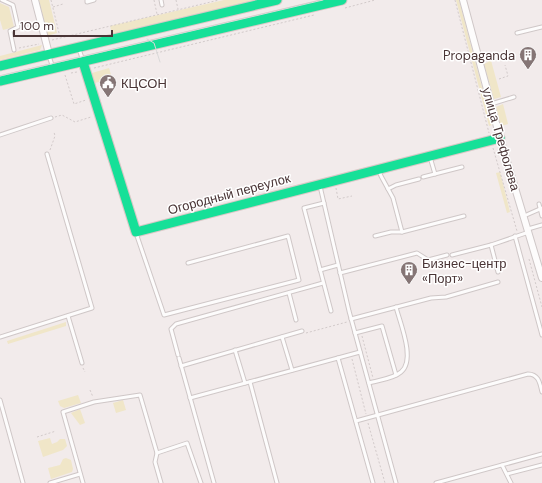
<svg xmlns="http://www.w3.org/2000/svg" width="542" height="483" font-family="'DM Sans',sans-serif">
<rect width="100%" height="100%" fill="#f2ebeb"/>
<g fill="#f0e6c8">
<polygon points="39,0 49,0 57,33 47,36"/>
<polygon points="224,0 255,0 112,34 110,26"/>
<polygon points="456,0 459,0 492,125 489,126"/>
<polygon points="0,3 9,7 14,27 3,30 0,20"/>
<polygon points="42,45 40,50 0,60 0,56"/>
<polygon points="489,53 501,97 494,99 484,64 488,62 486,54"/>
<polygon points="109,68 112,78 95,83 92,73"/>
<polygon points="503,104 508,124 501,126 496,107"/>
<polygon points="500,172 510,212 507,213 496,173"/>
<polygon points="66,322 66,326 8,344 7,341"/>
<polygon points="78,395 81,403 64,408 60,406 58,401"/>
<polygon points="123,400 126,410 116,413 113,403"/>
<polygon points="80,409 85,423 80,425 71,413"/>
<polygon points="50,438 52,444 57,442 60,439 65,439 67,446 63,450 43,457 38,441"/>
<polygon points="66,458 71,460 73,469 72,472 51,479 48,468 60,465 63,459"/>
</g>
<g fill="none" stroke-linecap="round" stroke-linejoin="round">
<defs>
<g id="lane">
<polyline points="2,0 13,5 18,27 10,31 14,50"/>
<polyline points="87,0 87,2 94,0"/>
<polyline points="161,0 162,5"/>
<polyline points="517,33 542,27"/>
<polyline points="79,49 83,61"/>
<polyline points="49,56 53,68"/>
<polyline points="491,104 514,97"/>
<polyline points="0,135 51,118"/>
<polyline points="430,157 435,174"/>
<polyline points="379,171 381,176 393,198 402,232"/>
<polyline points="423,177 462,167"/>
<polyline points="320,186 349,311 396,483"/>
<polyline points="388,189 396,185 419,179"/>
<polyline points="324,203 304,208 331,311"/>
<polyline points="539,204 542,216"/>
<polyline points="524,216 542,208"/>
<polyline points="528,229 542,225"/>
<polyline points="136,233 164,315 299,280 288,236 188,263"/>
<polyline points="375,236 391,232 402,232 464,216"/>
<polyline points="515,236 542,335"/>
<polyline points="491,245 498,272"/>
<polyline points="452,255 491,245 529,232"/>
<polyline points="320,270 338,265"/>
<polyline points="340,273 417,253 428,260 447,255"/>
<polyline points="289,293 296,320"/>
<polyline points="68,316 82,363"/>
<polyline points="351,319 431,298 446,297 498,282"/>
<polyline points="355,333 382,326 396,375"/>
<polyline points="0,337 92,308 47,154"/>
<polyline points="282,337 292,370"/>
<polyline points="235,350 245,383"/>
<polyline points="178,355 171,329 176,324 323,283"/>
<polyline points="179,358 214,483"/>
<polyline points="338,358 373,483"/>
<polyline points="181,366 302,331"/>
<polyline points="250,382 277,483"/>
<path d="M369 383C379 380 393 379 401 372 416 360 400 323 396 307"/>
<polyline points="190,398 360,352"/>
<polyline points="0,400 23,483"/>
<path d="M356 421 528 374C539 374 540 384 542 392"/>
<polyline points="157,453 187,443 201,483"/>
<polyline points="502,465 511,483"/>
<polyline points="507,474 542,465"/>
<polyline points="50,483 80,474"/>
<polyline points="83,483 63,412 94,402 140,395 157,453 155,462 161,483"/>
<polyline points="436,483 542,454"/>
</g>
<g id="street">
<polyline points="35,0 49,54"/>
<polyline points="463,0 500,138 542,278"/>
</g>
<g id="fast">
<polyline points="83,62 136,232 500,138"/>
<polyline points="0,66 277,0"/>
<polyline points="0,81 342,0"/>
</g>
</defs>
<use href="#lane" stroke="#cfc7c7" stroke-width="5"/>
<use href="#street" stroke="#cfc7c7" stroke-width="8"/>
<use href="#fast" stroke="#d8c8c6" stroke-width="11"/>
<g stroke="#d2caca" stroke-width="1" stroke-dasharray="2 2" stroke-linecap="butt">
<polyline points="51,0 60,37"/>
<polyline points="154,0 157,14"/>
<polyline points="176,0 178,9"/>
<polyline points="455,0 489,133"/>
<polyline points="53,7 63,4"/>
<polyline points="345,8 375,0"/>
<polyline points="52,40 219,0"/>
<polyline points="19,48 39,44"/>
<polyline points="94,68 314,15"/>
<polyline points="71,73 77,72"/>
<polyline points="65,75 74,104 86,100"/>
<polyline points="499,79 508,76 505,65"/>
<polyline points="55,117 62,115 75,122 91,117"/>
<polyline points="493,148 517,231"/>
<polyline points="50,150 55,136 54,132"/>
<polyline points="336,188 338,199 352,196"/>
<polyline points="529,259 542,307"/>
<polyline points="306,333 347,322"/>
<polyline points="362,336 373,378"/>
<polyline points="352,359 366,414"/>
<polyline points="83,368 85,372"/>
<polyline points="90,390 93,397"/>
<polyline points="368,423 385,483"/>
<polyline points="37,437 56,431"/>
</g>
<use href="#lane" stroke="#fdfcfc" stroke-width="3"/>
<use href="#street" stroke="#fdfcfc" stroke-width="6"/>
<use href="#fast" stroke="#16e098" stroke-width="9"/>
<g stroke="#dad9d9" stroke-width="1">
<polyline points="147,39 154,43 160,62"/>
<polyline points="0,76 323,0"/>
</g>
</g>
<defs>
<symbol id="building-pin" viewBox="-11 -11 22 30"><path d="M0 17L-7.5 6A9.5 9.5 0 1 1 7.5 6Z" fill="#857575" stroke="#fff"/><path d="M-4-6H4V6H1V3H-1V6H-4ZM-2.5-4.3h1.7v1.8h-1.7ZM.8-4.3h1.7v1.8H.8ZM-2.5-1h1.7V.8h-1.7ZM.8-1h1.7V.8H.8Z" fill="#fff"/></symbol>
<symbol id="civic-pin" viewBox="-11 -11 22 30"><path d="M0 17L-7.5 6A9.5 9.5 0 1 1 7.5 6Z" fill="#857575" stroke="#fff"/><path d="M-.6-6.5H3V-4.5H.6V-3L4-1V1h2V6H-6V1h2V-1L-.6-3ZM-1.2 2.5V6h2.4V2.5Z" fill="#fff"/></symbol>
</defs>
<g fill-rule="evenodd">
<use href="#building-pin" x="518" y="45" width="20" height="27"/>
<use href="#civic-pin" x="98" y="73" width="20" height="27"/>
<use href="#building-pin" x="399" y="260" width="20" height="27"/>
</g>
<g text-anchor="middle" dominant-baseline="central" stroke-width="3" stroke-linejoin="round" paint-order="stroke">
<g font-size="13" fill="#4a3536" stroke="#fff" text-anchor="start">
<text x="515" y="55" text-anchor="end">Propaganda</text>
<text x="121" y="83">КЦСОН</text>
<text x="422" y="263">Бизнес-центр<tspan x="422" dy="15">«Порт»</tspan></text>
</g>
<g font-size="13" fill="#4a3536" stroke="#fff">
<text transform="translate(501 139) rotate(74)">улица Трефолева</text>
<text transform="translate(229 194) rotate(-15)">Огородный переулок</text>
</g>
</g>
<path d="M14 30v6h98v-6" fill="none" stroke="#4a3536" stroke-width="2"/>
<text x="20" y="30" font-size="12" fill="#4a3536" stroke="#ffffff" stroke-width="3" paint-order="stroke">100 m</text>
</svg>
